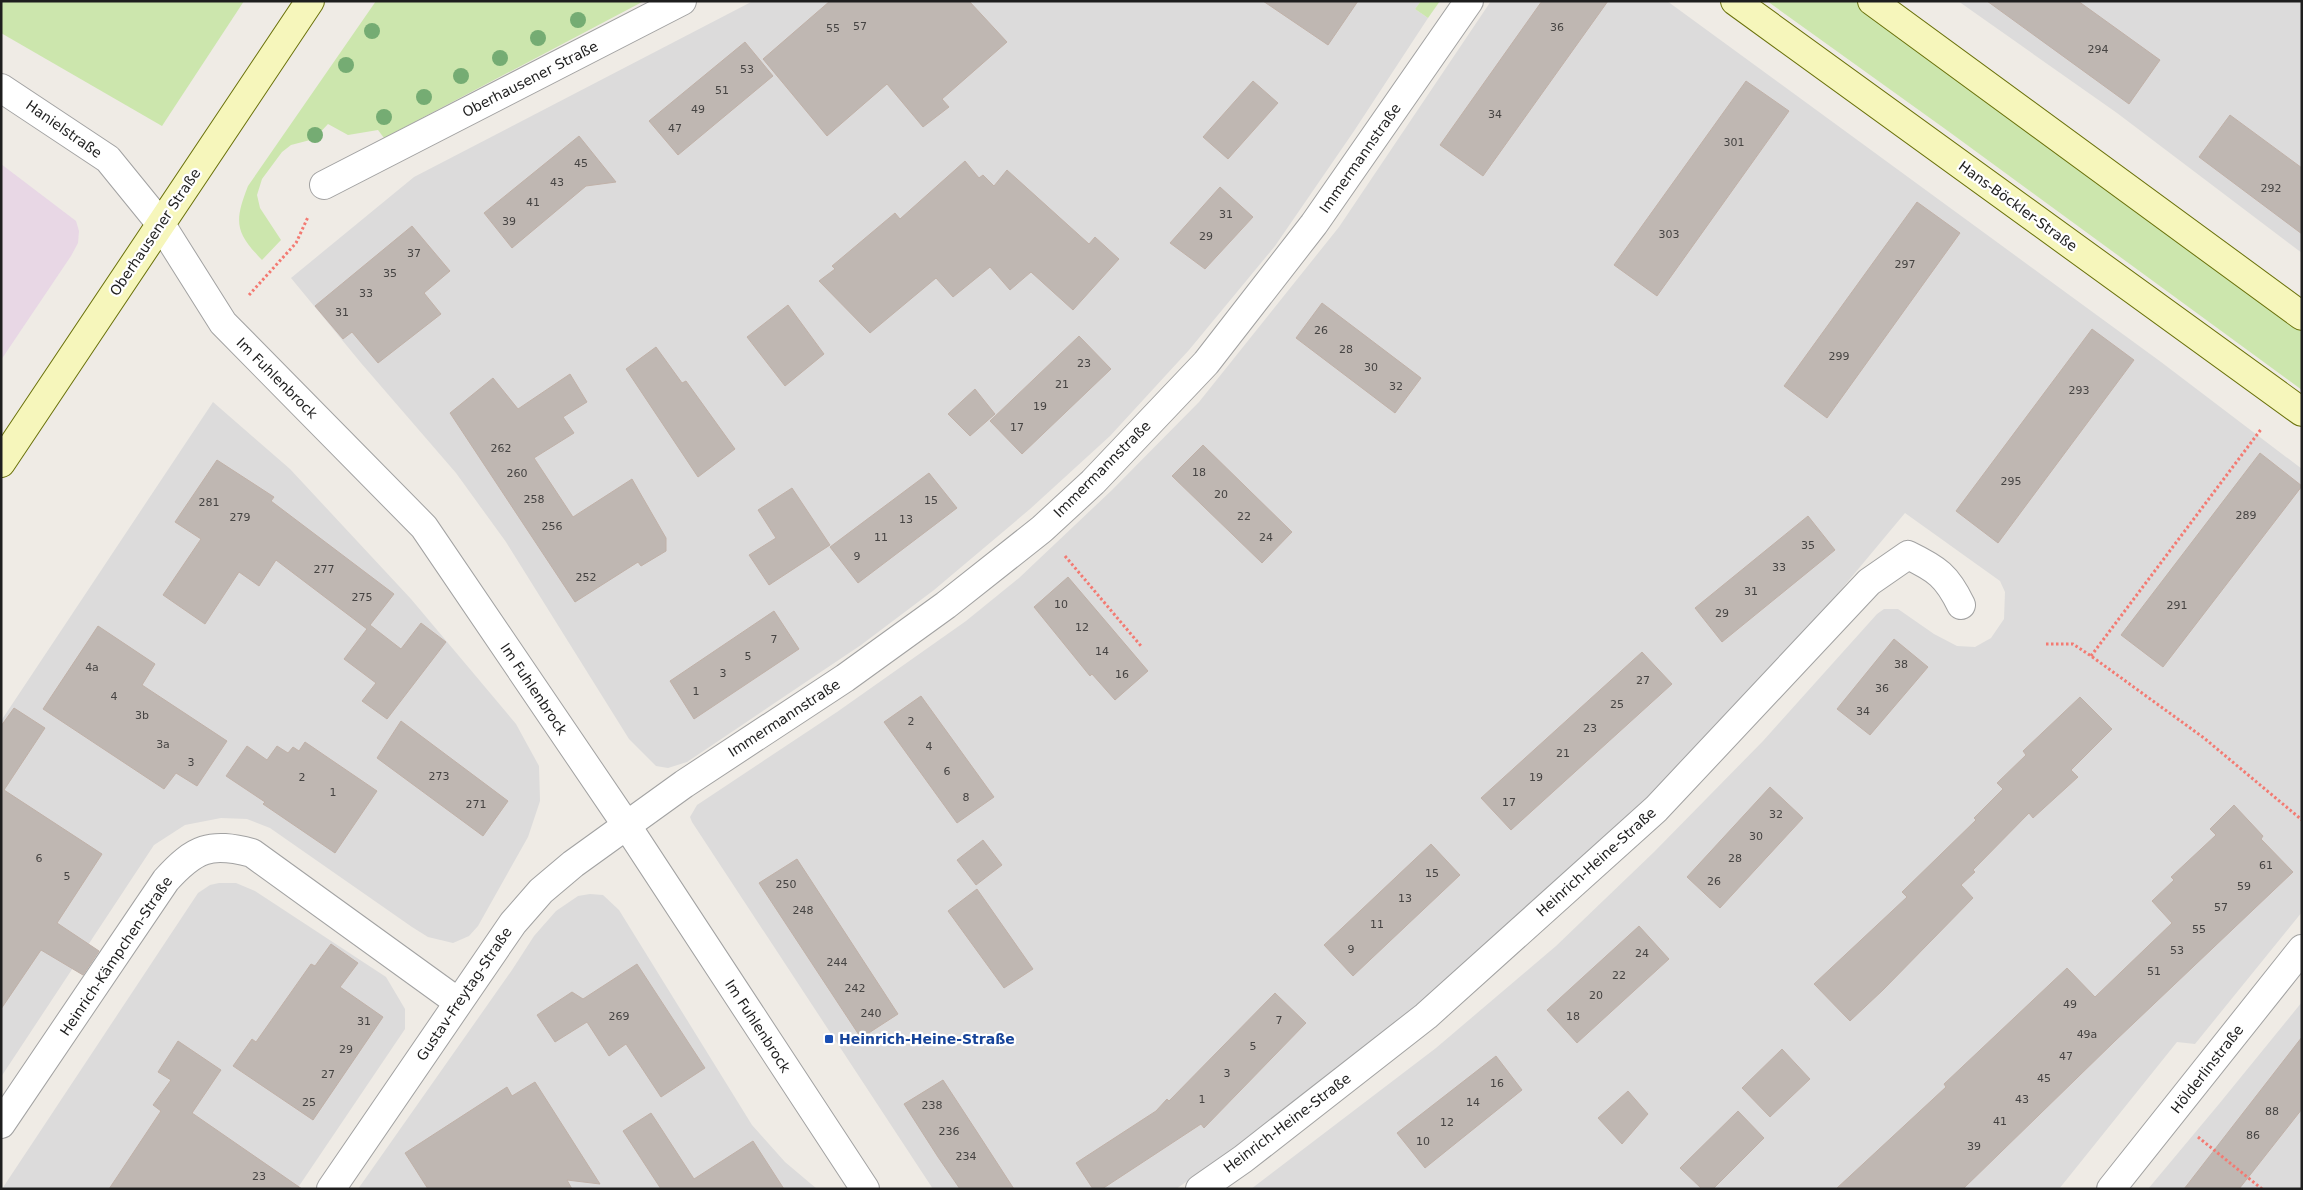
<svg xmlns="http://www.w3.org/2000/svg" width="2303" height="1190" font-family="'DejaVu Sans',sans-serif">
<rect width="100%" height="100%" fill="#efebe5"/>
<g fill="#dcdbdb">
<polygon points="753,1 1421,1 1415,9 1428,18 1354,131 1275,246 1189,350 1110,436 1030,509 934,590 861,645 687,762 668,768 656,766 629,739 506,542 456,473 361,363 291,278 414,177"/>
<polygon points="1491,1 1667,1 2161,362 2302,469 2302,912 2195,1044 2177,1042 2059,1189 1251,1189 1436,1048 1556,946 1654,852 1763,741 1877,614 1884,609 1898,609 1934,634 1957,646 1975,647 1991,638 2004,619 2005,592 2000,581 1905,513 1789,652 1712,732 1625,819 1466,966 1315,1092 1176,1189 933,1189 692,822 690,817 697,805 837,712 966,621 1019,578 1112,490 1199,402 1339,227"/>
<polygon points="1958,1 2302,1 2302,253 2117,113"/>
<polygon points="213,402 290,469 411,599 516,724 539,766 540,801 528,837 478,926 469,936 453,943 428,937 412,927 270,828 247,819 221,818 185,825 154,845 1,1077 1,721"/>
<polygon points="219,883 236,883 255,891 386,977 405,1009 405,1029 297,1189 2,1189 198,893 210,885"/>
<polygon points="590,894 603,895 619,910 752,1125 785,1162 817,1189 358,1189 512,970 534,936 556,911 578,896"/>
<polygon points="2302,1002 2302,1189 2148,1189 2219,1104"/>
</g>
<polygon fill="#e8d7e5" points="1,164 76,221 79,231 78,243 71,256 1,360"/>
<g fill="#cce6ad">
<polygon points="1,1 244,1 162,126 1,33"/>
<path d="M376 1H644L384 138 378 130 348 135 328 124 314 139 291 145 282 152 262 179 257 195 260 208 281 240 262 260C235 232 234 222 248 186Z"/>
<polygon points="1421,1 1440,1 1428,18 1415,9"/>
<polygon points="1767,1 1859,1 2302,326 2302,390 1948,131"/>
</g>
<g fill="#bfb7b2" stroke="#c0b1a8">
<polygon points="830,1 969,1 1007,42 942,99 949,107 923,127 887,84 827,136 763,59"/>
<polygon points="1263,1 1358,1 1328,45"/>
<polygon points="1542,1 1608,1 1483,176 1440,145"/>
<polygon points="1987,1 2078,1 2160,60 2129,104"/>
<polygon points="745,42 773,76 678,155 649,121"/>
<polygon points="1253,81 1278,103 1228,159 1203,137"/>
<polygon points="1746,81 1789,111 1657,296 1614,265"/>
<polygon points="2230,115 2302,168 2302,234 2199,157"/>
<polygon points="579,136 616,182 586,186 512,248 484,213"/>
<polygon points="965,161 979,178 983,175 994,186 1007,170 1089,244 1095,237 1119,259 1073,310 1031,272 1010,290 990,267 953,297 936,278 870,333 819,281 835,269 832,266 895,213 900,219"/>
<polygon points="1220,187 1253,217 1205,269 1170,243"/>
<polygon points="1917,202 1960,233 1827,418 1784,386"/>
<polygon points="412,226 450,271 424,293 441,314 378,363 352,332 343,339 315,306"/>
<polygon points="1322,303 1421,378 1395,413 1296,338"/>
<polygon points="788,305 824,354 785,386 747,337"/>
<polygon points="2092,329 2134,360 1998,543 1956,511"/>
<polygon points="1079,336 1111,369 1022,454 990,421"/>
<polygon points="656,347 682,383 686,381 735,449 698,477 626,369"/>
<polygon points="570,374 587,402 563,417 574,433 534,458 573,517 632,479 666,538 666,551 641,566 638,562 575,602 450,413 493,378 518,409"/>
<polygon points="975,389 995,414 970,436 948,414"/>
<polygon points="1203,445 1292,532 1262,563 1172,476"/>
<polygon points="2260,453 2302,486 2163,667 2121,635"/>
<polygon points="217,460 274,497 271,501 394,594 370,625 401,649 421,623 446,642 387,719 362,701 376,683 344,659 367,629 276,560 259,586 239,572 205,624 163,595 201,539 175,522"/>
<polygon points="929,473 957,508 858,583 830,547"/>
<polygon points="792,488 830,545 769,585 749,555 776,538 758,510"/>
<polygon points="1808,516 1835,550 1722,642 1695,608"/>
<polygon points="1068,577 1148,671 1115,700 1092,674 1090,676 1034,607"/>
<polygon points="774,611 799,649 694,719 670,681"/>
<polygon points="98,626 155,664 142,685 227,741 197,786 176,773 164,789 43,709"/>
<polygon points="1894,639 1928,667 1870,735 1837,709"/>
<polygon points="1642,652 1672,684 1511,830 1481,798"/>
<polygon points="921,696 994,797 957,823 884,722"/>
<polygon points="2080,697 2112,729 2071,770 2078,777 2033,818 2029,813 1973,870 1975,872 1961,885 1973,898 1883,990 1850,1021 1814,984 1907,897 1902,892 1976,820 1974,818 2003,789 1997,783 2026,755 2023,751"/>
<polygon points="14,708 45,728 4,790 102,854 57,923 99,951 83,975 41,950 1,1009 1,726"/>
<polygon points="401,721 508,801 483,836 377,758"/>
<polygon points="305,742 377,791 335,853 263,804 265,802 226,776 247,746 267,760 277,746 288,753 293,747 299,751"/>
<polygon points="1770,787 1803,818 1720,908 1687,877"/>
<polygon points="2234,805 2263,836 2261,839 2293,872 2115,1041 1963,1189 1836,1189 1946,1087 1944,1084 2067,968 2095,997 2172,923 2152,901 2174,880 2171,877 2216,835 2210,829"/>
<polygon points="983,840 1002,865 976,885 957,860"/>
<polygon points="1431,844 1460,875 1353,976 1324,945"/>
<polygon points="797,859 898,1014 861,1038 759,883"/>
<polygon points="977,889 1033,969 1004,988 948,911"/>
<polygon points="1639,926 1669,959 1577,1043 1547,1010"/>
<polygon points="331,944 358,963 340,987 383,1017 313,1120 233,1066 252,1039 256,1042 311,964 315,966"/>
<polygon points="637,964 705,1068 661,1097 626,1044 609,1056 587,1022 555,1042 537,1015 572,992 583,999"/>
<polygon points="1275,993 1306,1023 1204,1128 1201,1124 1102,1189 1093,1189 1076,1163 1156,1111 1167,1099 1169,1101"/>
<polygon points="2302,1037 2302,1109 2239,1189 2184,1189"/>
<polygon points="178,1041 221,1070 192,1113 302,1189 109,1189 161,1111 153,1105 171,1080 158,1072"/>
<polygon points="1782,1049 1810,1079 1770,1117 1742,1088"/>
<polygon points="1496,1056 1522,1090 1425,1168 1397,1133"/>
<polygon points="943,1080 977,1132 1014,1189 960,1189 938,1157 904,1104"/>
<polygon points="535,1082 600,1184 567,1180 572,1189 428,1189 405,1153 507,1087 512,1096"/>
<polygon points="1628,1091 1648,1114 1622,1144 1598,1118"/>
<polygon points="1738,1111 1764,1138 1713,1189 1702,1189 1680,1168"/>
<polygon points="651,1113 694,1179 753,1141 784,1189 661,1189 623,1131"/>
</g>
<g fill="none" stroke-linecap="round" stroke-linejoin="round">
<defs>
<g id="minor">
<polyline points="1,88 108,159 160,223"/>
<polyline points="324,185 682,1"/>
<path d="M1 1124 166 880C195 848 210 842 252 853L458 1002"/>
<polyline points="331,1189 513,923 541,891 573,864 684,784 845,678 946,605 1042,529 1093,482 1206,363 1314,224 1469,1"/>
<path d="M1200 1189 1243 1159 1426 1016 1656 809 1869 582 1908 555C1937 569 1947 576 1961 605"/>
<polyline points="2111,1189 2302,949"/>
</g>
<polyline id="tertiary" points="160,223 223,323 424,527 627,826 865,1189"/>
<g id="secondary">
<polyline points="1735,1 2302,412"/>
<polyline points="1872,1 2302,316"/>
<polyline points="1,463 310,1"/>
</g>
</defs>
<use href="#minor" stroke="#a2a2a2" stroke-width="30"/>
<use href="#tertiary" stroke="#a2a2a2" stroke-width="30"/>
<use href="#secondary" stroke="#6a710a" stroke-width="30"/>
<g stroke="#f37a72" stroke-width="3" stroke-dasharray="2.5 2.5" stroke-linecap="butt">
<polyline points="249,295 296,243 308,217"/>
<polyline points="1065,556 1141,646"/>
<polyline points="2046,644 2073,644 2091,656 2204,738 2302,820"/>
<polyline points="2091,656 2262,428"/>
<polyline points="2198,1137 2262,1189"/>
</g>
<use href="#minor" stroke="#fff" stroke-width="28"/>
<use href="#tertiary" stroke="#fff" stroke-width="28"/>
<use href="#secondary" stroke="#f6f6bb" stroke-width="28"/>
</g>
<g fill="#75ac73">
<circle cx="578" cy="20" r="8"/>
<circle cx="372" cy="31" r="8"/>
<circle cx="538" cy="38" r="8"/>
<circle cx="500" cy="58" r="8"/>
<circle cx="346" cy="65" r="8"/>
<circle cx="461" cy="76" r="8"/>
<circle cx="424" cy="97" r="8"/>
<circle cx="384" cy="117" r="8"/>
<circle cx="315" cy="135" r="8"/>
</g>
<rect fill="#1a4fb4" stroke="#fff" stroke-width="2" x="824" y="1034" width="10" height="10" rx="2.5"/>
<g text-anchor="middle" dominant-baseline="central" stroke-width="4.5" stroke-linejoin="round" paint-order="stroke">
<g font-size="11" fill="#464443">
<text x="860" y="26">57</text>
<text x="1557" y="27">36</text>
<text x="833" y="28">55</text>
<text x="2098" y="49">294</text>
<text x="747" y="69">53</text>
<text x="722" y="90">51</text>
<text x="698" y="109">49</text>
<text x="1495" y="114">34</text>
<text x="675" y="128">47</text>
<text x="1734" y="142">301</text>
<text x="581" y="163">45</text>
<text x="557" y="182">43</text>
<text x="2271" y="188">292</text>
<text x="533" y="202">41</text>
<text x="1226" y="214">31</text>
<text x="509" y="221">39</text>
<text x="1669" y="234">303</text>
<text x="1206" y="236">29</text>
<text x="414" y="253">37</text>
<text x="1905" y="264">297</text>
<text x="390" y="273">35</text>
<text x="366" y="293">33</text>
<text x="342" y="312">31</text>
<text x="1321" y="330">26</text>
<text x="1346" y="349">28</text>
<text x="1839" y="356">299</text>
<text x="1084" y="363">23</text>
<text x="1371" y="367">30</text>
<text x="1062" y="384">21</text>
<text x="1396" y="386">32</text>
<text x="2079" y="390">293</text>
<text x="1040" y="406">19</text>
<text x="1017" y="427">17</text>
<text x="501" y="448">262</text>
<text x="1199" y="472">18</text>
<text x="517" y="473">260</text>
<text x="2011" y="481">295</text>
<text x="1221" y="494">20</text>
<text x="534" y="499">258</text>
<text x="931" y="500">15</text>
<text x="209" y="502">281</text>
<text x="2246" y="515">289</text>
<text x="1244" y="516">22</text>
<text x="240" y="517">279</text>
<text x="906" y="519">13</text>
<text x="552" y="526">256</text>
<text x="881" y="537">11</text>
<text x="1266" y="537">24</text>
<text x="1808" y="545">35</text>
<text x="857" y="556">9</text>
<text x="1779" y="567">33</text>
<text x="324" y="569">277</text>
<text x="586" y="577">252</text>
<text x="1751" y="591">31</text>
<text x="362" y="597">275</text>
<text x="1061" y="604">10</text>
<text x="2177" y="605">291</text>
<text x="1722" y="613">29</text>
<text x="1082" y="627">12</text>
<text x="774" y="639">7</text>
<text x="1102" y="651">14</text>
<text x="748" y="656">5</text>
<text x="1901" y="664">38</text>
<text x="92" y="667">4a</text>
<text x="723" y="673">3</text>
<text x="1122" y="674">16</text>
<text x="1643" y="680">27</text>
<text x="1882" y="688">36</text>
<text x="696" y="691">1</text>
<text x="114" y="696">4</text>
<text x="1617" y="704">25</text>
<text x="1863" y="711">34</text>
<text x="142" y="715">3b</text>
<text x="911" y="721">2</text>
<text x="1590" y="728">23</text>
<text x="163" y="744">3a</text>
<text x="929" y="746">4</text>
<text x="1563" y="753">21</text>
<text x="191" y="762">3</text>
<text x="947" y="771">6</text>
<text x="439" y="776">273</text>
<text x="302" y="777">2</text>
<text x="1536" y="777">19</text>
<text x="333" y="792">1</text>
<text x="966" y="797">8</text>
<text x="1509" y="802">17</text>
<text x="476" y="804">271</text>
<text x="1776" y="814">32</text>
<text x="1756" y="836">30</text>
<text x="39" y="858">6</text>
<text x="1735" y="858">28</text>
<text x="2266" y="865">61</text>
<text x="1432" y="873">15</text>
<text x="67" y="876">5</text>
<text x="1714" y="881">26</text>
<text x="786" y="884">250</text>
<text x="2244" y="886">59</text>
<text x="1405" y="898">13</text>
<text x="2221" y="907">57</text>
<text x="803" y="910">248</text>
<text x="1377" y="924">11</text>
<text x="2199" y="929">55</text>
<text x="1351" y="949">9</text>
<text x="2177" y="950">53</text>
<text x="1642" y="953">24</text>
<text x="837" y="962">244</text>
<text x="2154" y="971">51</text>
<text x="1619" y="975">22</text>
<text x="855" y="988">242</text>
<text x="1596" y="995">20</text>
<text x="2070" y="1004">49</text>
<text x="871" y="1013">240</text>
<text x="619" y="1016">269</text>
<text x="1573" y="1016">18</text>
<text x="1279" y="1020">7</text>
<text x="364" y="1021">31</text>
<text x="2087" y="1034">49a</text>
<text x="1253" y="1046">5</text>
<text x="346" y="1049">29</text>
<text x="2066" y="1056">47</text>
<text x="1227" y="1073">3</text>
<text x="328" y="1074">27</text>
<text x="2044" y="1078">45</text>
<text x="1497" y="1083">16</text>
<text x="1202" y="1099">1</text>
<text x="2022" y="1099">43</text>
<text x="309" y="1102">25</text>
<text x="1473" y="1102">14</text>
<text x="932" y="1105">238</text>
<text x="2272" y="1111">88</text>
<text x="2000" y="1121">41</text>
<text x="1447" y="1122">12</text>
<text x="949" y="1131">236</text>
<text x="2253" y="1135">86</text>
<text x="1423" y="1141">10</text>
<text x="1974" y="1146">39</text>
<text x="966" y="1156">234</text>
<text x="259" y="1176">23</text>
</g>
<g font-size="14" fill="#1e1e1e" stroke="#fff">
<text transform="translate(530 79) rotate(-27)">Oberhausener Straße</text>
<text transform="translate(64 129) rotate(35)">Hanielstraße</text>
<text transform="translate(1360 158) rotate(-55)">Immermannstraße</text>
<text transform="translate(2018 206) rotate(36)">Hans-Böckler-Straße</text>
<text transform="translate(155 232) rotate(-56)">Oberhausener Straße</text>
<text transform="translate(277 378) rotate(45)">Im Fuhlenbrock</text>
<text transform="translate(1102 469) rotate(-45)">Immermannstraße</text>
<text transform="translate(534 689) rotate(56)">Im Fuhlenbrock</text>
<text transform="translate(784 718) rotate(-33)">Immermannstraße</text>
<text transform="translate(1596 862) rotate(-42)">Heinrich-Heine-Straße</text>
<text transform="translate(116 956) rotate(-56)">Heinrich-Kämpchen-Straße</text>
<text transform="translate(464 994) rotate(-56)">Gustav-Freytag-Straße</text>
<text transform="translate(758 1026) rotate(57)">Im Fuhlenbrock</text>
<text transform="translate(2207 1069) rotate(-52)">Hölderlinstraße</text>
<text transform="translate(1287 1123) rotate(-37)">Heinrich-Heine-Straße</text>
</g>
<g font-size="14" font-weight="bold" fill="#164399" stroke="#fff" text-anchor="start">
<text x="839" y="1039">Heinrich-Heine-Straße</text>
</g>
</g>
<rect width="2303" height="1190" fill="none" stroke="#1e1e1e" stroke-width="5"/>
</svg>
